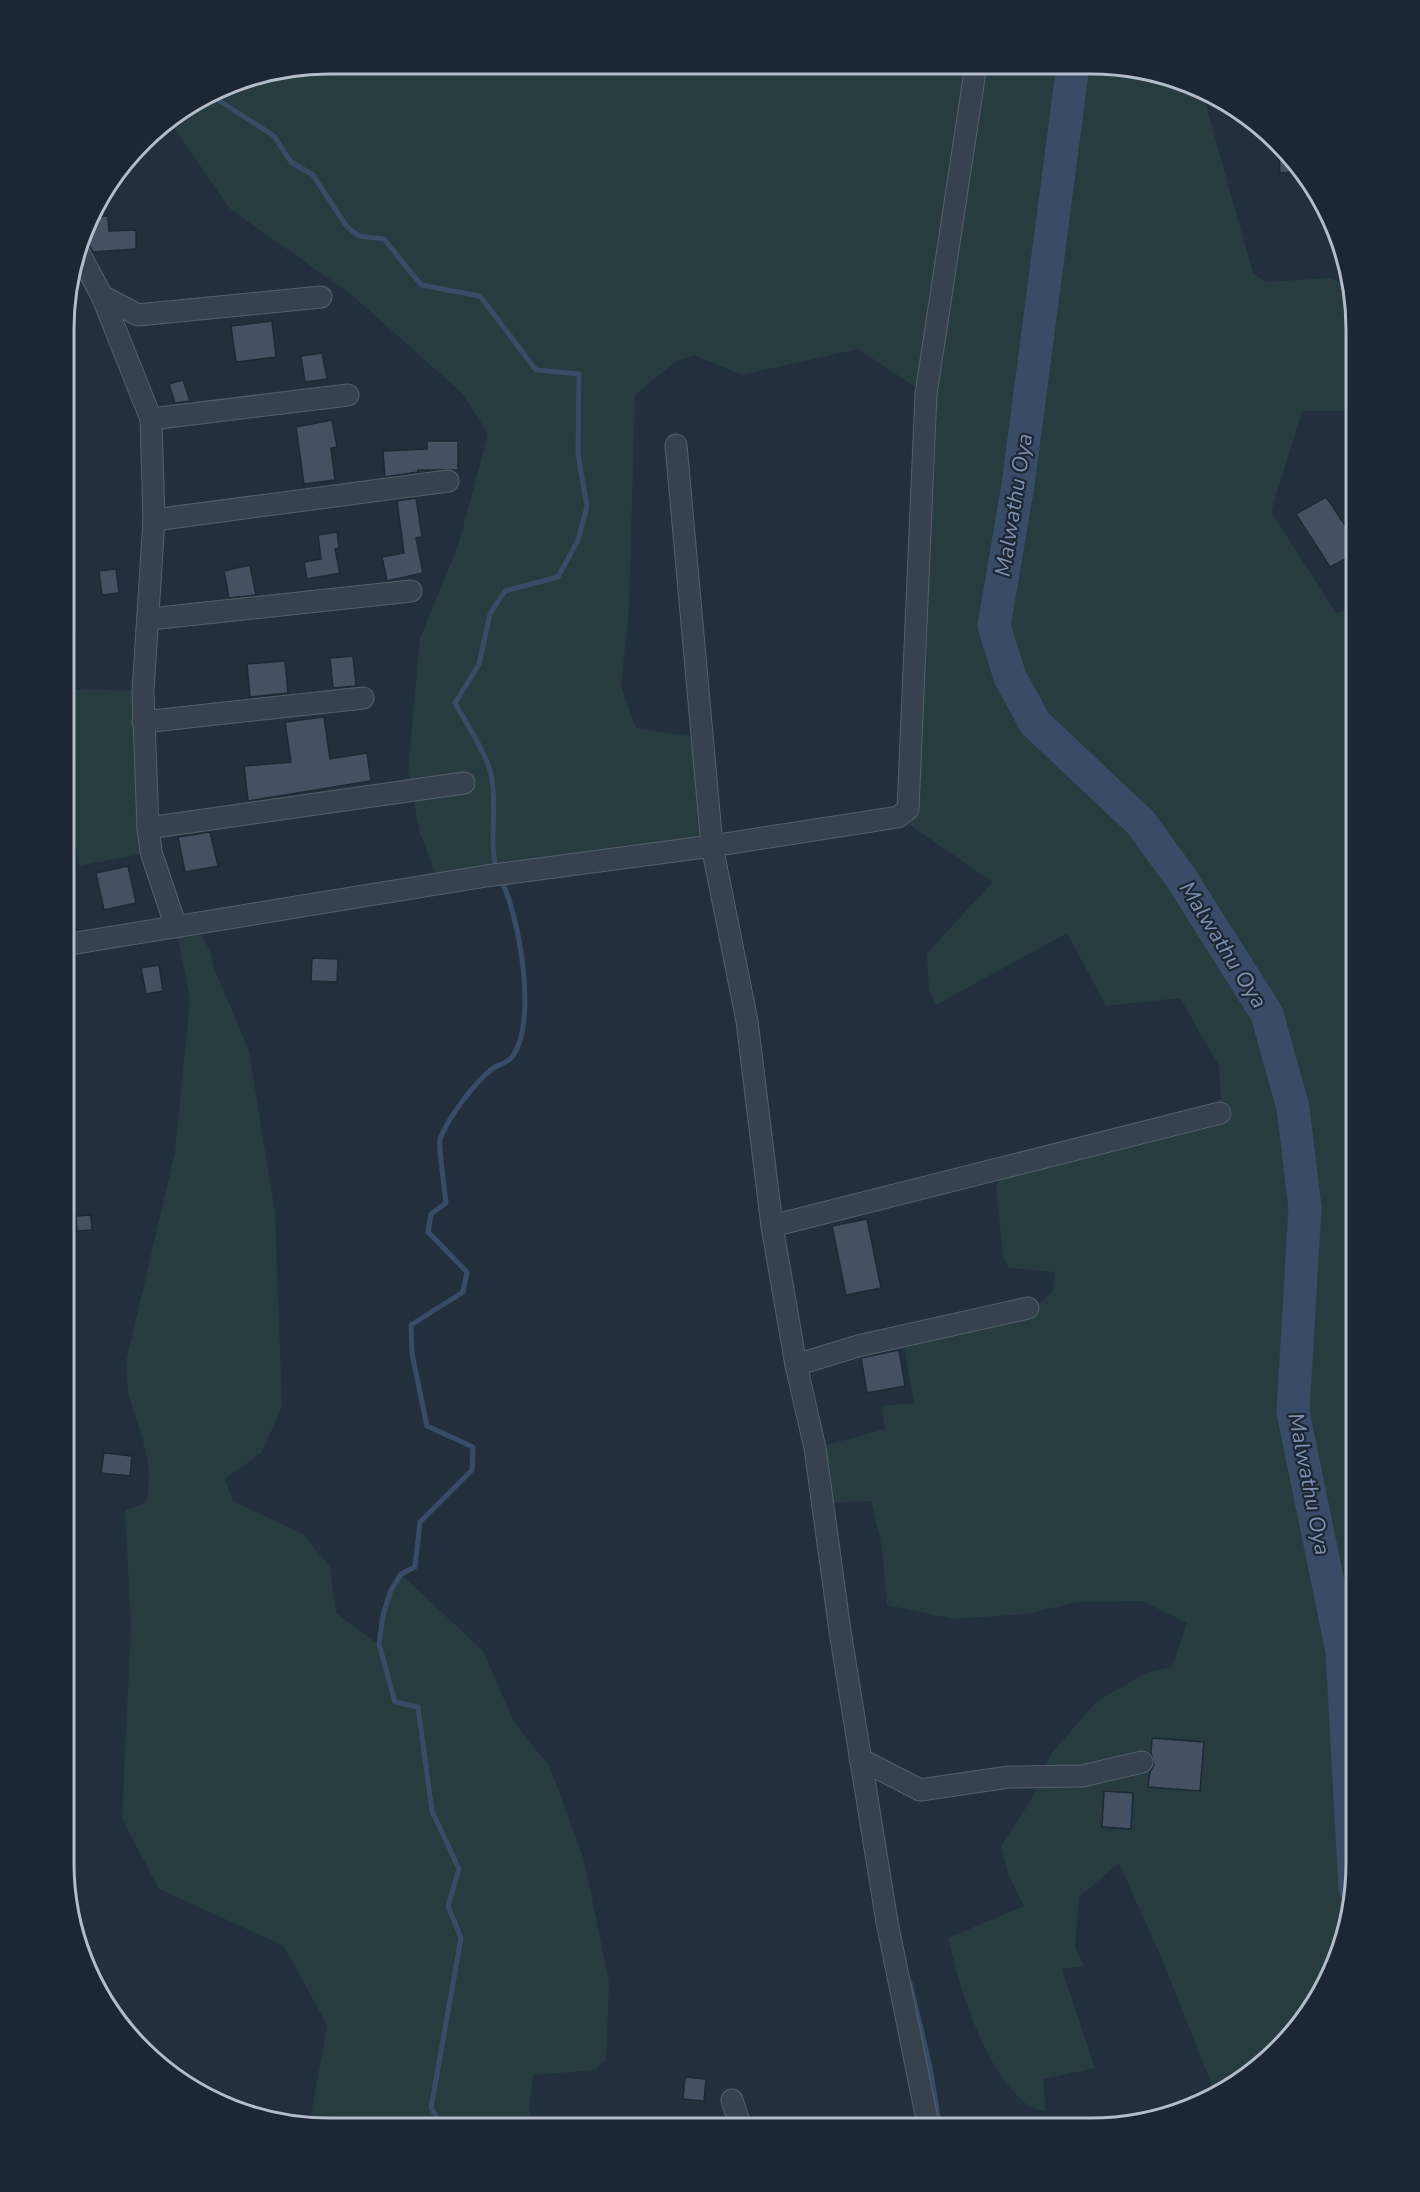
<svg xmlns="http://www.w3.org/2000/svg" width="1420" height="2192" font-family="'Nunito Sans',sans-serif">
<rect width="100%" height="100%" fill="#242f3e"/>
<g fill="#263c3f">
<path d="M328 63 1127 65 1193 83 1201 88 1253 273 1267 282 1330 278 1344 283C1361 324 1357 367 1357 411H1302L1271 512 1336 613 1357 607 1356 1882 1337 1965 1302 2025 1254 2074 1216 2096 1164 1964 1119 1863 1079 1897 1075 1947 1084 1966 1062 1969 1095 2068 1043 2079 1046 2112C1041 2110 1033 2109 1029 2106 985 2074 960 1989 948 1938L1024 1906 1009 1876 1001 1846 1031 1800 1051 1754 1097 1701 1148 1672 1172 1667 1187 1623 1142 1601 1077 1602 1027 1614 953 1619 887 1605 882 1548 871 1501 824 1503 815 1448 885 1429 881 1406 914 1403 903 1341 1031 1311 1053 1291 1055 1272 1009 1268 1003 1257 996 1186 1003 1173 1186 1118 1221 1100 1219 1066 1180 998 1106 1006 1067 933 936 1005 929 991 927 953 993 882 898 817 926 394 858 349 742 375 694 355 676 361 635 395 629 609 621 687 636 728 702 738 712 846 440 885 420 833 408 771 420 638 458 546 488 434 463 394 352 295 230 209 168 119 227 83Z"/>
<polygon points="65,689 143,691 151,852 79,866 65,778"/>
<path d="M196 924 210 951 214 968 249 1051 275 1213 282 1406 262 1452 225 1479 233 1501 303 1534 330 1567 336 1613 378 1644 383 1615 391 1590 401 1574 483 1651 514 1722 550 1767 584 1860 609 1982 606 2060 595 2070 533 2075 529 2108 534 2127H309L327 2025 284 1946 159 1889 122 1819 131 1625 125 1510 146 1503C155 1460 141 1439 130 1399 127 1388 127 1374 126 1362L175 1152 190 1000 176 927Z"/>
</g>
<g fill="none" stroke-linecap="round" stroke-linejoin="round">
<g stroke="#394c67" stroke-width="5">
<path d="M209 94 274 136 291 162 313 175 347 227 359 236 384 239 421 285 480 296 536 370 579 374 578 454 587 507 578 540 558 577 505 591 490 614 479 664 455 703C466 723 486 753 491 774 498 807 488 841 497 871"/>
<polyline points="910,1983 930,2067 940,2129"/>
<path d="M442 2127 431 2108 461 1938 448 1906 459 1869 432 1811 418 1707 395 1702 379 1644 383 1615 391 1590 401 1574 415 1567 420 1522 472 1470 473 1447 427 1426 412 1354 411 1325 463 1292 467 1272 428 1232 431 1214 446 1203C445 1192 438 1145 440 1139 448 1118 474 1083 492 1069 497 1065 507 1063 511 1058 539 1025 519 915 501 880"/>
</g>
<polyline stroke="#394c67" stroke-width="33" points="1073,65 1018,485 994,626 1010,677 1035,723 1141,823 1181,878 1267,1014 1293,1108 1305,1208 1293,1412 1342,1651 1355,1888"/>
</g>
<g fill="#455162" stroke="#1f2835" stroke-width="1.5">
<polygon points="1291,155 1302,166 1305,171 1280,173 1279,156"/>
<polygon points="108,216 109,231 136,230 136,249 93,252 89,244 88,217"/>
<polygon points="272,321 276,357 236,362 231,326"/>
<polygon points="322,353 327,379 305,382 301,356"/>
<polygon points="183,380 190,401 175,403 169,384"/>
<polygon points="332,420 337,447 331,448 335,480 304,484 296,427"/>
<polygon points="427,441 458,441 458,470 418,470 418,472 385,477 383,451 427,449"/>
<polygon points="1326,497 1357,543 1357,553 1330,567 1296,514"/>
<polygon points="416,498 422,537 416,538 423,573 387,581 382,557 404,553 397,501"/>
<polygon points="337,532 339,548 335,549 340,573 307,579 304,562 321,559 318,535"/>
<polygon points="250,565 256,595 229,598 224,571"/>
<polygon points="116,569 119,593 102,595 99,571"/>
<polygon points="353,656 356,686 333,688 330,658"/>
<polygon points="285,661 288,693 250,697 247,664"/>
<polygon points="324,717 330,759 367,753 371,781 248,801 244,766 291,762 285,722"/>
<polygon points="210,832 218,866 185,872 178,837"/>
<polygon points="128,866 136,903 104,910 96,873"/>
<polygon points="312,958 338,959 337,982 311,981"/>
<polygon points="159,965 163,991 146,994 141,968"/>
<polygon points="91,1215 92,1230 77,1231 76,1216"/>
<polygon points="867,1219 881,1288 846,1295 832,1226"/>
<polygon points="899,1350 905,1386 867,1393 861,1358"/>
<polygon points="104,1453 132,1456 130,1476 101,1473"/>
<polygon points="1152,1738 1204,1742 1200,1791 1148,1787 1150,1772 1154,1765 1151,1753"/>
<polygon points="1104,1791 1133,1793 1131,1829 1102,1827"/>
<polygon points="685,2077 706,2079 704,2101 683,2099"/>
</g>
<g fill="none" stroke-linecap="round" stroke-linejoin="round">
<defs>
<g id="minor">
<polyline points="78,251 102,296 151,419 154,520 143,691 148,828 151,852 176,927"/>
<polyline points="102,296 138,315 321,297"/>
<polyline points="151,419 348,395"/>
<polyline points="676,445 712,846 747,1021 772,1226 796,1365 815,1448 840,1631 887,1922 929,2129"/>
<polyline points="154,520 448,481"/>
<polyline points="150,619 411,591"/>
<polyline points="143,722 363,698"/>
<polyline points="148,828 464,783"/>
<polyline points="64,945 486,876 712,846 898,817 908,809 926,394 976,65"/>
<polyline points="772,1226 1220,1113"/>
<polyline points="796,1365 858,1346 1028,1308"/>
<polyline points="860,1759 920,1790 1009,1777 1082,1776 1142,1762"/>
<polyline points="732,2100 741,2128"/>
</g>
</defs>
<use href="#minor" stroke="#565f6c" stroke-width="23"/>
<use href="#minor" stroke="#38414e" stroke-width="21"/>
</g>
<g text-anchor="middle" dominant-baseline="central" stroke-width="4.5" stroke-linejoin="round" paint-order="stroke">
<g font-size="22" font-style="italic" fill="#7c92b1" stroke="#1d2633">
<text transform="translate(1014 505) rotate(-81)">Malwathu Oya</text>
<text transform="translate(1223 945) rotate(58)">Malwathu Oya</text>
<text transform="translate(1309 1484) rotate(79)">Malwathu Oya</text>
</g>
</g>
<path d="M0 0H1420V2192H0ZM329 74H1091A255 255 0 0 1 1346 329V1863A255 255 0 0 1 1091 2118H329A255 255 0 0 1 74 1863V329A255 255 0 0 1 329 74Z" fill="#1d2633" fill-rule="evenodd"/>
<path fill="none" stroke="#b4bcc9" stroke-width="3" d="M329 74H1091A255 255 0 0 1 1346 329V1863A255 255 0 0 1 1091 2118H329A255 255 0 0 1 74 1863V329A255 255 0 0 1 329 74Z"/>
</svg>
